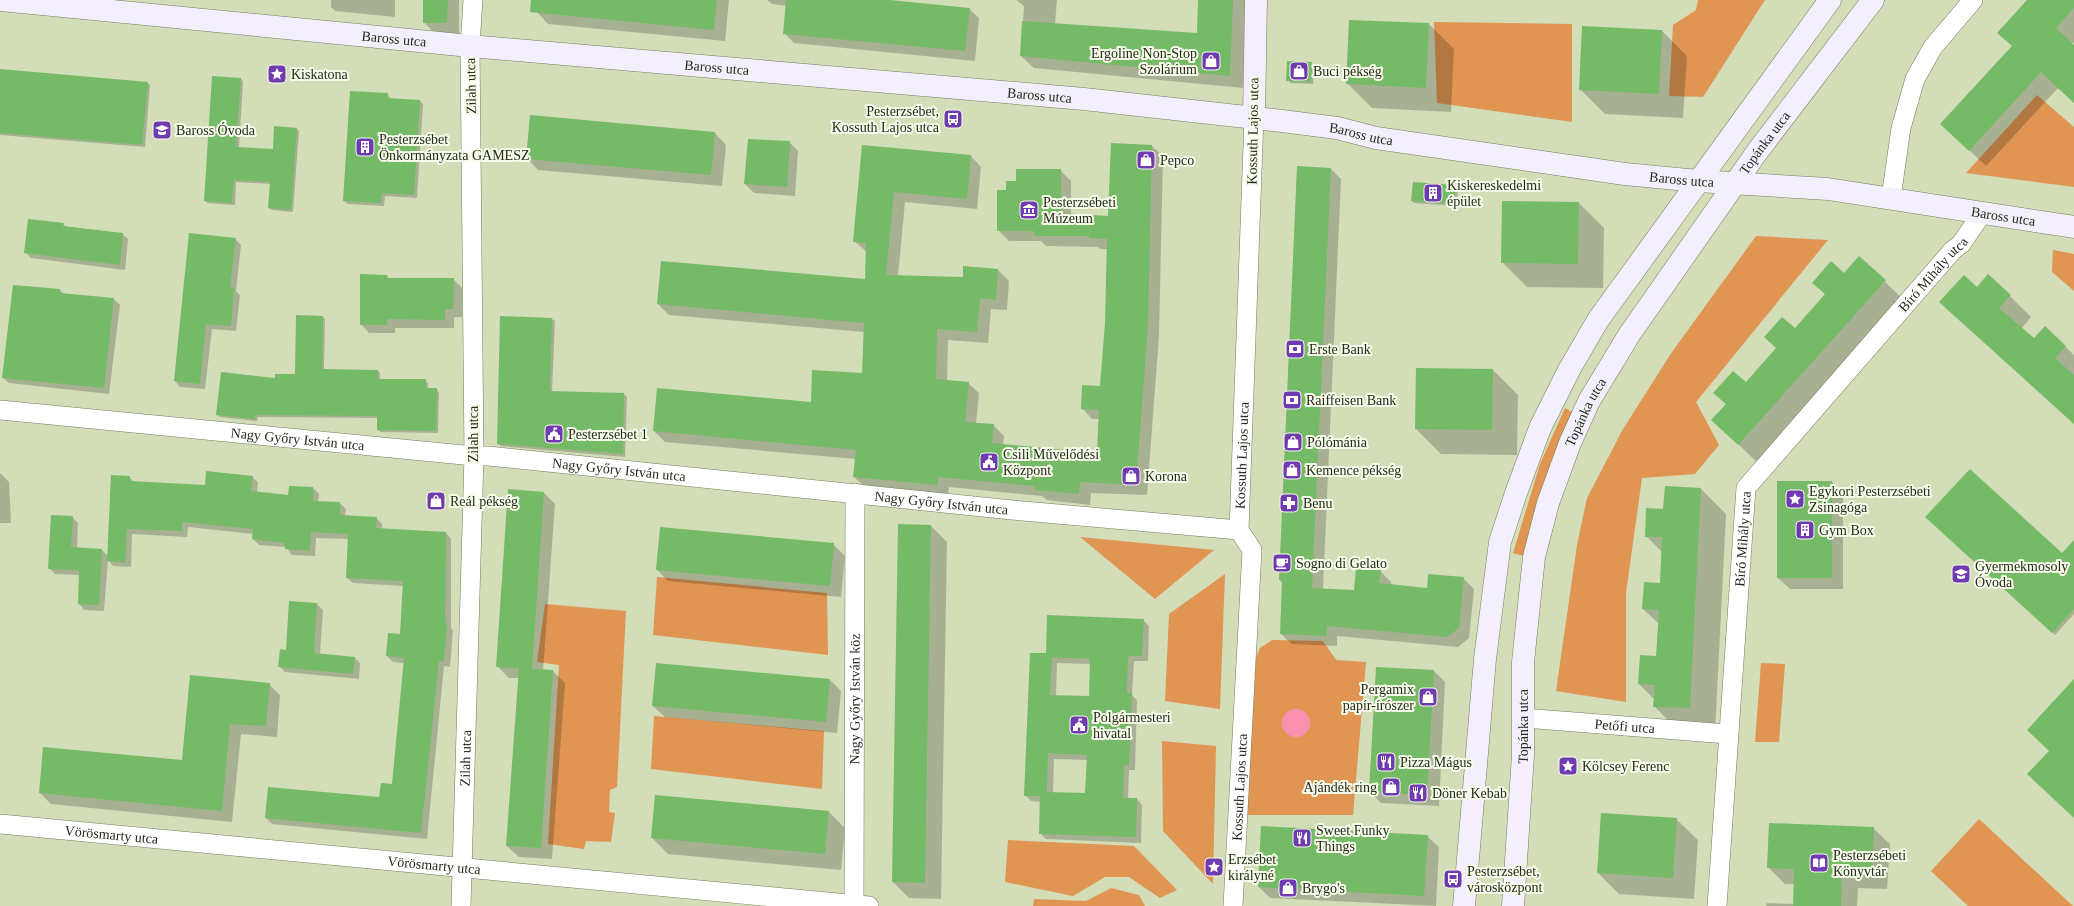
<svg xmlns="http://www.w3.org/2000/svg" width="2074" height="906" font-family="Georgia,serif">
<rect width="100%" height="100%" fill="#d3ddb8"/>
<g fill="#e09553">
<polygon points="1698,0 1765,0 1703,97 1669,96 1673,25 1696,10"/>
<polygon points="1434,22 1572,24 1572,122 1437,103"/>
<polygon points="2037,95 2074,127 2074,187 1966,173"/>
<polygon points="1756,236 1828,240 1696,402 1719,445 1695,474 1642,478 1626,593 1626,702 1556,691 1577,545 1587,498 1623,429 1672,352"/>
<polygon points="2053,250 2074,254 2074,291 2052,272"/>
<polygon points="1565,408 1572,412 1549,468 1524,556 1513,553 1540,464"/>
<polygon points="1080,537 1214,550 1155,599"/>
<polygon points="1225,574 1220,709 1165,701 1169,614"/>
<polygon points="657,577 827,593 828,655 653,635"/>
<polygon points="545,604 626,611 617,787 610,790 609,812 615,813 611,842 586,841 584,849 548,844 559,665 537,662"/>
<polygon points="1272,640 1323,641 1336,660 1366,662 1353,815 1242,815 1254,662 1260,648"/>
<polygon points="1761,663 1785,664 1779,742 1755,742"/>
<polygon points="654,716 824,731 822,789 651,769"/>
<polygon points="1162,741 1216,746 1213,884 1163,831"/>
<polygon points="1979,819 2073,906 1968,906 1931,871"/>
<polygon points="1008,840 1134,846 1177,890 1160,898 1129,877 1105,877 1073,896 1005,882"/>
<polygon points="1111,888 1139,895 1145,906 1033,906 1034,899 1086,901"/>
</g>
<circle fill="#fc90b2" cx="1296" cy="723" r="14"/>
<g fill="#0003" fill-rule="evenodd">
<polygon points="331,0 395,0 395,17 335,11 331,7"/>
<polygon points="424,0 459,0 459,34 435,34 424,22"/>
<polygon points="538,0 729,0 725,41 548,24 537,12"/>
<polygon points="767,0 880,0 969,9 979,18 975,61 794,43 784,33 786,6 772,4"/>
<polygon points="1016,0 1057,0 1055,24 1198,34 1199,0 1245,0 1243,88 1034,68 1021,56 1024,6"/>
<polygon points="2029,0 2074,0 2074,42 2072,44 2074,46 2074,103 2058,88 1986,166 1941,124 2012,46"/>
<polygon points="1429,24 1454,49 1451,112 1372,108 1347,83"/>
<polygon points="1662,31 1687,56 1683,118 1605,114 1580,89"/>
<polygon points="1311,63 1314,65 1313,84 1290,83 1288,80"/>
<polygon points="0,70 148,83 150,85 145,147 0,135"/>
<polygon points="241,79 243,82 239,148 273,151 297,129 299,131 293,212 272,210 269,208 271,184 236,182 235,205 207,203 205,200"/>
<polygon points="387,94 391,99 420,101 423,104 417,198 385,196 384,206 348,204 344,201"/>
<polygon points="715,133 726,145 722,186 538,170 527,158"/>
<polygon points="789,142 798,151 795,196 754,193 745,184"/>
<polygon points="863,146 971,156 981,167 977,209 905,202 898,276 964,278 964,267 998,270 1009,281 1007,310 991,309 988,343 948,340 947,381 968,383 979,393 976,424 993,425 1004,436 1003,445 1098,454 1099,419 1092,419 1082,408 1101,387 1106,323 1108,249 1100,249 1098,247 1046,246 1041,241 1009,241 998,230 1007,191 1017,182 1060,170 1071,181 1071,215 1109,217 1152,146 1163,156 1159,336 1147,495 1091,493 1090,505 1047,500 1042,496 949,487 948,495 865,487 854,477 856,459 665,442 654,431 811,403 863,374 864,332 669,315 658,304 866,280 867,252 854,241"/>
<polygon points="1331,169 1341,179 1323,589 1355,591 1380,571 1391,582 1391,585 1428,589 1463,578 1474,589 1469,638 1458,647 1337,636 1337,646 1292,644 1281,634 1283,584 1280,580"/>
<polygon points="1455,186 1458,189 1456,206 1414,203 1412,201"/>
<polygon points="1579,203 1604,228 1603,288 1527,287 1502,262"/>
<polygon points="63,224 67,228 122,234 128,239 125,270 31,258 25,252"/>
<polygon points="235,239 241,245 236,291 240,295 236,331 212,329 205,389 180,387 175,381"/>
<polygon points="1859,257 1910,306 1764,469 1713,420 1727,405 1715,393 1746,383 1826,295 1813,282 1844,274"/>
<polygon points="387,276 390,279 453,279 462,288 462,317 454,317 454,328 395,328 395,333 369,333 361,324"/>
<polygon points="1977,289 2010,296 2031,317 2021,329 2034,340 2045,327 2074,355 2074,424 1941,302"/>
<polygon points="60,290 64,294 114,299 120,305 109,394 9,383 3,378"/>
<polygon points="323,317 325,319 324,370 378,371 380,373 380,380 425,380 428,383 428,389 436,389 439,392 438,433 381,432 378,430 378,418 258,417 257,421 220,417 217,415 276,379 296,375"/>
<polygon points="552,319 555,321 552,392 624,394 627,397 625,457 500,446 498,443"/>
<polygon points="1493,370 1518,395 1517,455 1441,454 1416,429"/>
<polygon points="0,473 9,482 11,523 0,523"/>
<polygon points="129,477 135,483 206,486 252,477 258,482 257,493 289,496 313,488 319,494 318,502 340,503 346,509 345,516 376,518 382,524 382,530 446,533 451,539 451,628 453,630 450,667 444,666 427,839 272,824 266,818 380,798 393,785 405,663 393,662 387,656 401,635 404,586 353,583 347,578 349,539 316,538 315,556 292,555 286,547 259,545 253,539 253,534 188,527 187,537 132,534 131,567 113,566 108,560 104,611 84,610 79,604 80,575 55,574 49,568 72,517 78,523 77,549 102,550 108,556"/>
<polygon points="1832,482 1843,494 1843,589 1790,589 1778,578"/>
<polygon points="1701,489 1726,514 1715,733 1679,731 1654,706 1655,700 1639,684 1657,657 1659,624 1643,609 1661,584 1662,552 1646,536 1664,510"/>
<polygon points="544,493 555,504 543,671 553,671 565,683 552,859 519,857 507,846 519,678 509,678 497,666"/>
<polygon points="1927,517 2062,554 2074,544 2074,614 2055,635"/>
<polygon points="931,526 947,542 941,899 909,898 893,882"/>
<polygon points="833,544 845,556 841,597 668,581 657,570"/>
<polygon points="290,602 317,604 323,610 320,654 355,658 360,663 359,679 285,672 279,666 287,651"/>
<path d="M1143 620 1149 626 1148 661H1134L1132 695 1137 700 1135 770H1129L1128 799H1137L1142 805 1141 843 1046 839 1040 833 1041 802 1031 801 1025 795 1047 654ZM1057 663 1091 664 1090 697 1056 696ZM1054 759 1088 760 1086 794 1053 793Z"/>
<polygon points="1434,671 1445,682 1439,806 1381,803 1370,792"/>
<polygon points="830,680 841,691 837,733 665,717 653,706"/>
<polygon points="269,684 280,695 277,737 241,734 232,822 51,804 40,793 182,761"/>
<polygon points="829,812 845,828 841,870 668,854 652,838"/>
<polygon points="1676,819 1698,840 1694,899 1619,894 1598,873"/>
<polygon points="1873,828 1890,844 1887,889 1858,888 1857,906 1766,906 1767,903 1794,904 1795,884 1785,884 1768,867"/>
<polygon points="1427,836 1439,847 1436,906 1270,898 1259,887"/>
</g>
<g fill="#75ba67" fill-rule="evenodd">
<polygon points="423,0 448,0 447,23 423,23"/>
<polygon points="531,0 717,0 714,30 530,12"/>
<polygon points="786,0 890,0 970,8 965,51 783,34"/>
<polygon points="1198,0 1233,0 1230,76 1020,56 1022,21 1197,33"/>
<polygon points="2027,0 2074,0 2074,8 2056,28 2074,45 2074,103 2041,72 1969,151 1940,124 2012,46 1997,33"/>
<polygon points="1349,20 1429,23 1426,88 1346,84"/>
<polygon points="1582,26 1662,30 1659,94 1579,90"/>
<polygon points="1287,61 1312,62 1311,82 1286,81"/>
<polygon points="0,69 148,82 142,145 0,133"/>
<polygon points="212,76 241,78 236,147 273,149 274,126 297,128 291,210 268,208 270,182 234,180 232,203 204,201"/>
<polygon points="350,91 388,93 387,98 420,100 414,195 382,193 381,203 343,201"/>
<polygon points="530,115 715,132 711,175 526,159"/>
<polygon points="748,139 790,141 787,187 744,184"/>
<polygon points="1111,143 1152,145 1148,325 1136,485 1080,482 1079,494 1035,490 1035,486 938,477 938,485 853,477 856,450 653,431 657,388 811,402 812,370 862,373 864,323 657,304 661,261 865,279 866,243 853,242 862,145 971,155 967,199 894,192 886,275 963,277 963,266 998,269 996,300 980,298 977,332 937,329 936,379 969,382 965,422 994,424 992,443 1097,453 1099,410 1081,409 1082,385 1100,386 1105,323 1107,239 1089,238 1089,236 1034,236 1034,231 997,231 997,190 1006,190 1006,181 1016,181 1016,169 1061,169 1061,213 1108,216"/>
<polygon points="1297,166 1331,168 1312,588 1354,590 1356,568 1381,570 1379,583 1427,588 1428,574 1464,577 1459,628 1447,637 1327,626 1327,636 1280,634 1282,581 1279,580"/>
<polygon points="1413,182 1456,185 1454,204 1411,201"/>
<polygon points="1502,201 1579,202 1578,264 1501,263"/>
<polygon points="28,219 64,223 63,226 123,233 120,265 24,253"/>
<polygon points="189,233 236,238 230,287 234,288 231,326 206,324 200,384 174,381"/>
<polygon points="1859,256 1886,280 1738,445 1711,420 1726,404 1713,393 1733,371 1746,382 1776,348 1764,337 1782,317 1795,328 1825,294 1812,283 1831,261 1844,273"/>
<polygon points="360,274 387,275 387,278 454,278 453,309 445,309 445,320 387,319 387,325 360,325"/>
<polygon points="1988,274 2011,295 1999,308 2034,338 2045,326 2066,346 2055,358 2074,375 2074,424 1939,302 1964,275 1977,287"/>
<polygon points="13,285 60,289 60,293 114,298 104,388 2,378"/>
<polygon points="296,315 323,316 322,369 378,370 378,379 426,379 426,388 437,388 436,431 377,430 377,416 255,415 255,419 216,415 221,372 275,378 275,374 295,374"/>
<polygon points="500,316 552,318 550,391 624,393 623,454 497,444"/>
<polygon points="1416,368 1493,369 1492,430 1415,429"/>
<polygon points="1970,469 2062,553 2074,540 2074,609 2052,633 1925,517"/>
<polygon points="206,471 253,476 251,491 288,495 289,486 313,487 313,501 340,502 340,515 377,517 376,528 446,532 445,623 447,623 444,661 439,661 421,833 265,818 268,787 379,797 381,783 392,784 404,658 386,656 388,633 400,634 403,581 346,578 348,534 311,532 310,551 285,549 285,543 252,539 253,529 182,522 182,531 127,529 125,562 107,561 111,475 130,476 130,481 205,485"/>
<rect x="1777" y="481" width="55" height="97"/>
<polygon points="1665,486 1701,488 1690,708 1653,707 1655,685 1638,684 1640,655 1656,656 1659,610 1642,609 1644,582 1660,583 1662,537 1645,537 1646,508 1663,509"/>
<polygon points="508,489 544,492 532,669 496,667"/>
<polygon points="51,515 73,516 71,547 102,549 99,605 78,604 79,570 48,569"/>
<polygon points="898,524 931,525 925,883 892,882"/>
<polygon points="660,527 834,543 830,586 656,570"/>
<polygon points="289,601 317,603 314,653 355,657 353,674 278,667 280,649 286,650"/>
<path d="M1047 615 1144 619 1142 656H1128L1127 693H1132L1129 765H1124L1123 798H1137L1136 837 1039 834 1040 796H1024L1030 653H1046ZM1052 657 1090 659 1089 696 1050 695ZM1048 753 1087 755 1085 793 1047 792Z"/>
<polygon points="656,663 830,679 826,722 652,706"/>
<polygon points="1376,667 1434,670 1427,795 1369,792"/>
<polygon points="519,668 553,670 541,848 506,846"/>
<polygon points="190,675 270,683 266,726 230,724 222,811 39,793 43,747 182,760"/>
<polygon points="2074,679 2074,818 2027,774 2049,751 2027,730"/>
<polygon points="655,795 829,811 825,854 651,838"/>
<polygon points="1601,813 1677,818 1673,878 1597,873"/>
<polygon points="1769,823 1874,827 1872,873 1842,872 1841,906 1793,906 1794,869 1767,868"/>
<polygon points="1261,826 1428,835 1424,896 1258,887"/>
</g>
<g fill="none" stroke-linecap="round" stroke-linejoin="round">
<defs>
<g id="street">
<polyline points="1891,198 1901,128 1915,79 1933,47 1973,0"/>
<path id="s1" d="M0 410 474 456H488L1012 510 1239 530"/>
<path id="s2" d="M1523 718 1727 734"/>
<path id="s3" d="M0 824 869 906"/>
<path id="s4" d="M854 905 855 493"/>
<path id="s5" d="M461 906 474 456 470 46 473 0"/>
<path id="s6" d="M1233 906 1252 550 1239 530 1254 117"/>
<path id="s7" d="M1717 906 1746 488 1953 250 1961 244 1983 212"/>
</g>
<g id="secondary">
<path id="s8" d="M0 0 470 46 1084 99 1282 121 1337 128 1376 138 1625 174 1698 181 1828 189 2074 227"/>
<polyline points="1254,117 1256,0"/>
<polyline points="1464,906 1485,659 1500,542 1516,493 1540,428 1569,370 1598,320 1830,0"/>
<path id="s9" d="M1513 906 1523 755V662L1534 557 1548 503 1570 443 1589 401 1629 335 1757 152 1873 0"/>
</g>
</defs>
<use href="#street" stroke="#747d5b" stroke-width="20"/>
<use href="#secondary" stroke="#747d5b" stroke-width="23"/>
<use href="#street" stroke="#fff" stroke-width="19"/>
<use href="#secondary" stroke="#f4effd" stroke-width="22"/>
</g>
<defs>
<symbol id="shop-square" viewBox="-11 -11 22 22"><rect x="-9" y="-9" width="18" height="18" rx="4" fill="#703bb1" stroke="#f6fce9"/><path d="M-5-2.5h2.3a2.7 3.5 0 0 1 5.4 0H5L5.5 6h-11ZM-1.5-2.5h3a1.5 2.3 0 0 0-3 0Z" fill="#fff"/></symbol>
<symbol id="sight-square" viewBox="-11 -11 22 22"><rect x="-9" y="-9" width="18" height="18" rx="4" fill="#703bb1" stroke="#f6fce9"/><path d="M0-6L1.8-2.2L6-1.7L2.9 1.2L3.7 5.4L0 3.3L-3.7 5.4L-2.9 1.2L-6-1.7L-1.8-2.2Z" fill="#fff"/></symbol>
<symbol id="bus-square" viewBox="-11 -11 22 22"><rect x="-9" y="-9" width="18" height="18" rx="4" fill="#703bb1" stroke="#f6fce9"/><path d="M-5-6H5V4H4V6H2V4H-2V6H-4V4H-5ZM-3.5-4V0h7V-4ZM-3.5 1.2v1.5H-2V1.2ZM2 1.2v1.5H3.5V1.2Z" fill="#fff"/></symbol>
<symbol id="school-square" viewBox="-11 -11 22 22"><rect x="-9" y="-9" width="18" height="18" rx="4" fill="#703bb1" stroke="#f6fce9"/><path d="M0-5L7-2L0 1L-7-2ZM-4 1L0 2.5L4 1V4Q0 6-4 4Z" fill="#fff"/></symbol>
<symbol id="building-square" viewBox="-11 -11 22 22"><rect x="-9" y="-9" width="18" height="18" rx="4" fill="#703bb1" stroke="#f6fce9"/><path d="M-4-6H4V6H1V3H-1V6H-4ZM-2.5-4.3h1.7v1.8h-1.7ZM.8-4.3h1.7v1.8H.8ZM-2.5-1h1.7V.8h-1.7ZM.8-1h1.7V.8H.8Z" fill="#fff"/></symbol>
<symbol id="museum-square" viewBox="-11 -11 22 22"><rect x="-9" y="-9" width="18" height="18" rx="4" fill="#703bb1" stroke="#f6fce9"/><path d="M0-6L6-3V-2H-6V-3ZM-5-1h2V3h-2ZM-1-1h2V3h-2ZM3-1h2V3H3ZM-6 4H6V6H-6Z" fill="#fff"/></symbol>
<symbol id="bank-square" viewBox="-11 -11 22 22"><rect x="-9" y="-9" width="18" height="18" rx="4" fill="#703bb1" stroke="#f6fce9"/><path d="M-6-4H6V4H-6ZM0-2.3a2.3 2.3 0 1 0 0 4.6a2.3 2.3 0 1 0 0-4.6Z" fill="#fff"/></symbol>
<symbol id="civic-square" viewBox="-11 -11 22 22"><rect x="-9" y="-9" width="18" height="18" rx="4" fill="#703bb1" stroke="#f6fce9"/><path d="M-.6-6.5H3V-4.5H.6V-3L4-1V1h2V6H-6V1h2V-1L-.6-3ZM-1.2 2.5V6h2.4V2.5Z" fill="#fff"/></symbol>
<symbol id="pharmacy-square" viewBox="-11 -11 22 22"><rect x="-9" y="-9" width="18" height="18" rx="4" fill="#703bb1" stroke="#f6fce9"/><path d="M-2-6h4v4h4v4h-4v4h-4v-4h-4v-4h4Z" fill="#fff"/></symbol>
<symbol id="cafe-square" viewBox="-11 -11 22 22"><rect x="-9" y="-9" width="18" height="18" rx="4" fill="#703bb1" stroke="#f6fce9"/><path d="M-5.5-4.5H6V0H3Q3 3.5 0 3.5H-2.5Q-5.5 3.5-5.5 0ZM3-3.2v2h1.7v-2ZM-6 4.5H4V6H-6Z" fill="#fff"/></symbol>
<symbol id="restaurant-square" viewBox="-11 -11 22 22"><rect x="-9" y="-9" width="18" height="18" rx="4" fill="#703bb1" stroke="#f6fce9"/><path d="M-5-6h1v4h1v-4h1v4h1v-4h1v5L-1.5 .5V6h-2V.5L-5-1ZM5-6V6H3V1.5H1.5Q1.5-4 5-6Z" fill="#fff"/></symbol>
<symbol id="library-square" viewBox="-11 -11 22 22"><rect x="-9" y="-9" width="18" height="18" rx="4" fill="#703bb1" stroke="#f6fce9"/><path d="M-6-4Q-3-5.5-.7-3.5V5Q-3 3-6 4ZM6-4Q3-5.5 .7-3.5V5Q3 3 6 4Z" fill="#fff"/></symbol>
</defs>
<g fill-rule="evenodd">
<use href="#shop-square" x="1200" y="50" width="22" height="22"/>
<use href="#shop-square" x="1288" y="60" width="22" height="22"/>
<use href="#sight-square" x="266" y="63" width="22" height="22"/>
<use href="#bus-square" x="942" y="108" width="22" height="22"/>
<use href="#school-square" x="151" y="119" width="22" height="22"/>
<use href="#building-square" x="354" y="136" width="22" height="22"/>
<use href="#shop-square" x="1135" y="149" width="22" height="22"/>
<use href="#building-square" x="1422" y="182" width="22" height="22"/>
<use href="#museum-square" x="1018" y="199" width="22" height="22"/>
<use href="#bank-square" x="1284" y="338" width="22" height="22"/>
<use href="#bank-square" x="1281" y="389" width="22" height="22"/>
<use href="#civic-square" x="543" y="423" width="22" height="22"/>
<use href="#shop-square" x="1282" y="431" width="22" height="22"/>
<use href="#civic-square" x="978" y="451" width="22" height="22"/>
<use href="#shop-square" x="1281" y="459" width="22" height="22"/>
<use href="#shop-square" x="1120" y="465" width="22" height="22"/>
<use href="#sight-square" x="1784" y="488" width="22" height="22"/>
<use href="#shop-square" x="425" y="490" width="22" height="22"/>
<use href="#pharmacy-square" x="1278" y="492" width="22" height="22"/>
<use href="#building-square" x="1794" y="519" width="22" height="22"/>
<use href="#cafe-square" x="1271" y="552" width="22" height="22"/>
<use href="#school-square" x="1950" y="563" width="22" height="22"/>
<use href="#shop-square" x="1417" y="686" width="22" height="22"/>
<use href="#civic-square" x="1068" y="714" width="22" height="22"/>
<use href="#restaurant-square" x="1375" y="751" width="22" height="22"/>
<use href="#sight-square" x="1557" y="755" width="22" height="22"/>
<use href="#shop-square" x="1380" y="776" width="22" height="22"/>
<use href="#restaurant-square" x="1407" y="782" width="22" height="22"/>
<use href="#restaurant-square" x="1291" y="827" width="22" height="22"/>
<use href="#library-square" x="1808" y="852" width="22" height="22"/>
<use href="#sight-square" x="1203" y="856" width="22" height="22"/>
<use href="#bus-square" x="1442" y="868" width="22" height="22"/>
<use href="#shop-square" x="1277" y="877" width="22" height="22"/>
</g>
<g text-anchor="middle" dominant-baseline="central" stroke-width="4" stroke-linejoin="round" paint-order="stroke">
<g font-size="14" fill="#262a1c" stroke="#f6fce9">
<text stroke="none"><textPath href="#s8" startOffset="396">Baross utca</textPath></text>
<text stroke="none"><textPath href="#s8" startOffset="720">Baross utca</textPath></text>
<text transform="translate(471 86) rotate(-91)">Zilah utca</text>
<text stroke="none"><textPath href="#s8" startOffset="1044">Baross utca</textPath></text>
<text transform="translate(1253 131) rotate(-89)">Kossuth Lajos utca</text>
<text stroke="none"><textPath href="#s8" startOffset="1368">Baross utca</textPath></text>
<text stroke="none"><textPath href="#s9" startOffset="828">Topánka utca</textPath></text>
<text stroke="none"><textPath href="#s8" startOffset="1692">Baross utca</textPath></text>
<text stroke="none"><textPath href="#s8" startOffset="2016">Baross utca</textPath></text>
<text stroke="none"><textPath href="#s7" startOffset="703">Bíró Mihály utca</textPath></text>
<text stroke="none"><textPath href="#s9" startOffset="504">Topánka utca</textPath></text>
<text transform="translate(473 434) rotate(-90)">Zilah utca</text>
<text stroke="none"><textPath href="#s1" startOffset="299">Nagy Győry István utca</textPath></text>
<text stroke="none"><textPath href="#s6" startOffset="455">Kossuth Lajos utca</textPath></text>
<text stroke="none"><textPath href="#s1" startOffset="622">Nagy Győry István utca</textPath></text>
<text stroke="none"><textPath href="#s1" startOffset="946">Nagy Győry István utca</textPath></text>
<text stroke="none"><textPath href="#s7" startOffset="368">Bíró Mihály utca</textPath></text>
<text stroke="none"><textPath href="#s4" startOffset="206">Nagy Győry István köz</textPath></text>
<text stroke="none"><textPath href="#s2" startOffset="102">Petőfi utca</textPath></text>
<text stroke="none"><textPath href="#s9" startOffset="180">Topánka utca</textPath></text>
<text stroke="none"><textPath href="#s5" startOffset="148">Zilah utca</textPath></text>
<text stroke="none"><textPath href="#s6" startOffset="119">Kossuth Lajos utca</textPath></text>
<text stroke="none"><textPath href="#s3" startOffset="112">Vörösmarty utca</textPath></text>
<text stroke="none"><textPath href="#s3" startOffset="436">Vörösmarty utca</textPath></text>
</g>
<g font-size="14" fill="#262a1c" stroke="#f6fce9" text-anchor="start">
<text x="1197" y="53" text-anchor="end">Ergoline Non-Stop<tspan x="1197" dy="16">Szolárium</tspan></text>
<text x="1313" y="71">Buci pékség</text>
<text x="291" y="74">Kiskatona</text>
<text x="939" y="111" text-anchor="end">Pesterzsébet,<tspan x="939" dy="16">Kossuth Lajos utca</tspan></text>
<text x="176" y="130">Baross Óvoda</text>
<text x="379" y="139">Pesterzsébet<tspan x="379" dy="16">Önkormányzata GAMESZ</tspan></text>
<text x="1160" y="160">Pepco</text>
<text x="1447" y="185">Kiskereskedelmi<tspan x="1447" dy="16">épület</tspan></text>
<text x="1043" y="202">Pesterzsébeti<tspan x="1043" dy="16">Múzeum</tspan></text>
<text x="1309" y="349">Erste Bank</text>
<text x="1306" y="400">Raiffeisen Bank</text>
<text x="568" y="434">Pesterzsébet 1</text>
<text x="1307" y="442">Pólómánia</text>
<text x="1003" y="454">Csili Művelődési<tspan x="1003" dy="16">Központ</tspan></text>
<text x="1306" y="470">Kemence pékség</text>
<text x="1145" y="476">Korona</text>
<text x="1809" y="491">Egykori Pesterzsébeti<tspan x="1809" dy="16">Zsinagóga</tspan></text>
<text x="450" y="501">Reál pékség</text>
<text x="1303" y="503">Benu</text>
<text x="1819" y="530">Gym Box</text>
<text x="1296" y="563">Sogno di Gelato</text>
<text x="1975" y="566">Gyermekmosoly<tspan x="1975" dy="16">Óvoda</tspan></text>
<text x="1414" y="689" text-anchor="end">Pergamix<tspan x="1414" dy="16">papír-írószer</tspan></text>
<text x="1093" y="717">Polgármesteri<tspan x="1093" dy="16">hivatal</tspan></text>
<text x="1400" y="762">Pizza Mágus</text>
<text x="1582" y="766">Kölcsey Ferenc</text>
<text x="1377" y="787" text-anchor="end">Ajándék ring</text>
<text x="1432" y="793">Döner Kebab</text>
<text x="1316" y="830">Sweet Funky<tspan x="1316" dy="16">Things</tspan></text>
<text x="1833" y="855">Pesterzsébeti<tspan x="1833" dy="16">Könyvtár</tspan></text>
<text x="1228" y="859">Erzsébet<tspan x="1228" dy="16">királyné</tspan></text>
<text x="1467" y="871">Pesterzsébet,<tspan x="1467" dy="16">városközpont</tspan></text>
<text x="1302" y="888">Brygo's</text>
</g>
</g>
</svg>
